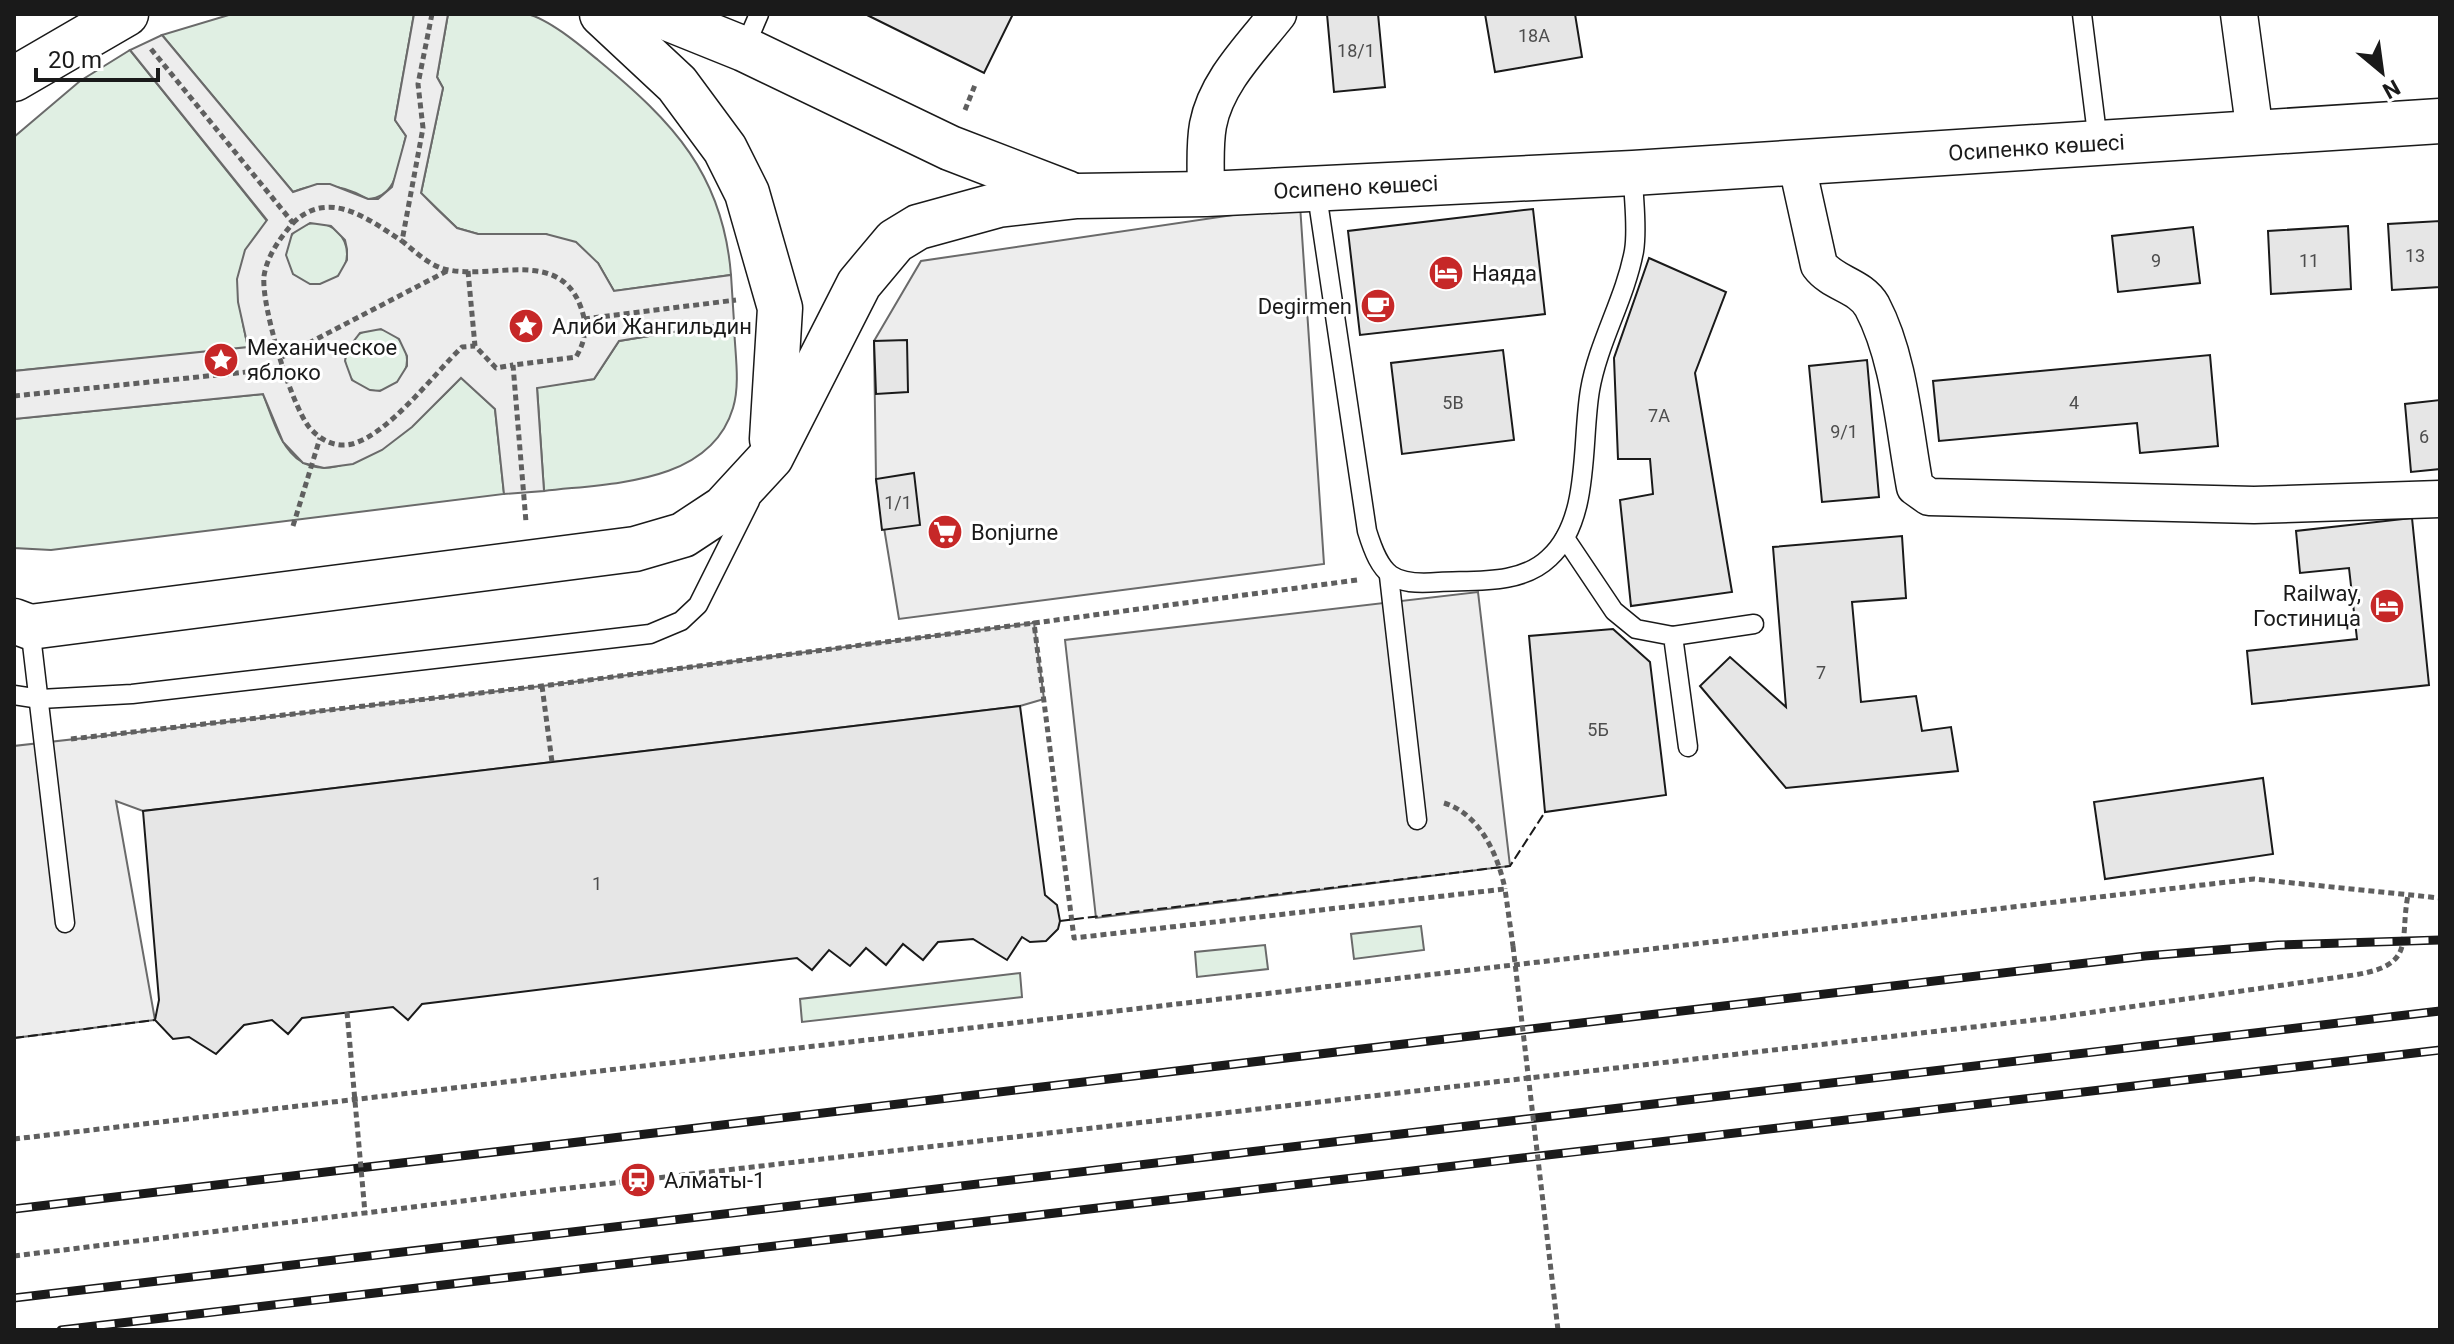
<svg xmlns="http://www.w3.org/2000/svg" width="2454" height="1344" font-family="Roboto,sans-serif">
<rect width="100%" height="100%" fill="#fff"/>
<g fill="#e0efe3" stroke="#6a6a6a" stroke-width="2">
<path d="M232 14H414L395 120 406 136C399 160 399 197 368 199 344 185 319 181 293 192L162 35Z"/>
<path d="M448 14C472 14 504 9 527 14 549 19 581 46 598 60 673 122 723 174 731 275L614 291 598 263 546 234H478L457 228 421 193 443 88 437 77Z"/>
<path d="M130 50 267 221C232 267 236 293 248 348L14 371V137L80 81Z"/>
<circle cx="316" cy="254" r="31"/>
<path d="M734 322C734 348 741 382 733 408 710 485 609 483 544 491L537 387 594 379 619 341Z"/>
<circle cx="376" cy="360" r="31"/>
<path d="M461 377 495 409 504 494 51 550 14 548V419L263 394C272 416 280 449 302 462 347 490 433 408 461 377Z"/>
<polygon points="1421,926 1424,950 1354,959 1351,934"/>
<polygon points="1265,945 1268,969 1197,977 1195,952"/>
<polygon points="1020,973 1022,997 802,1022 800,999"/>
</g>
<g fill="#ededed" stroke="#6a6a6a" stroke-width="2" fill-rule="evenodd">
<path d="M414 14H448L437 77 443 88 421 193 437 209 457 228 478 234H546L576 242 598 263 614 291 731 275 734 322 619 341 594 379 537 388 544 491 504 494 495 409 461 378 412 427 382 450 353 464 324 468 303 463 283 442 263 394 14 419V371L248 347 238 302 237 279 245 250 267 220 130 50 162 35 293 192 317 184H330L368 199H378L392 187 406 136 395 120ZM310 223 331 226 345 240 347 249V260L338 276 320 284H310L293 274 286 255 292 234ZM381 329 399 339 407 356V366L397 382 380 391 370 390 352 380 345 361 347 350 360 333Z"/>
<polygon points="1300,205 1324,564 899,619 876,479 874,341 921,261"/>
<polygon points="1478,592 1510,866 1096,918 1065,640"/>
<polygon points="1034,623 1044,699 1020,706 143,811 116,801 155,1020 14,1038 14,746 542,686"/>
</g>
<g fill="#e6e6e6" stroke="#1a1a1a" stroke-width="2">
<polygon points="865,14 1013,14 984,73"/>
<polygon points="1327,14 1378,14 1385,87 1334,92"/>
<polygon points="1485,14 1575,14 1582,57 1495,72"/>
<polygon points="1533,209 1545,314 1360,335 1348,231"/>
<polygon points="2440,221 2440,287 2392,290 2388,224"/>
<polygon points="2348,226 2351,289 2271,294 2268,231"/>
<polygon points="2193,227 2200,283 2118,292 2112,236"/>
<polygon points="1649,258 1726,292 1695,373 1732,592 1631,606 1620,500 1653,494 1650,459 1618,459 1614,358"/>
<polygon points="907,340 908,392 876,394 874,341"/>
<polygon points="1503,350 1514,440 1402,454 1391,363"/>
<polygon points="2210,355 2218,446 2140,453 2137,423 1939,441 1933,381"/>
<polygon points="1867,360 1879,497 1822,502 1809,366"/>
<polygon points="2440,400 2440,469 2411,472 2405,404"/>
<polygon points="914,473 920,525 882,530 876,479"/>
<polygon points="2412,518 2429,685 2252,704 2247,651 2357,639 2349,568 2300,573 2296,531"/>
<polygon points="1902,536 1906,598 1852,602 1861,702 1916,696 1922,731 1951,727 1958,771 1786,788 1700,686 1730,657 1786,707 1773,547"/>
<polygon points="1613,629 1650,662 1666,795 1545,812 1529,636"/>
<polygon points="1020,706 1045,895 1057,905 1060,921 1058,929 1046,941 1030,942 1022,937 1007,960 973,939 938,942 923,960 903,944 886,965 866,948 850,966 829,950 812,970 797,958 422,1004 408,1020 393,1007 302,1018 288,1034 272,1020 244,1025 216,1054 189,1037 173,1039 155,1020 159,1000 143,811"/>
<polygon points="2263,778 2273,854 2105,879 2094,802"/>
</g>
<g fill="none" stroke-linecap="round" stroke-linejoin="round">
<defs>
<g id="lane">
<polyline points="2082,14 2098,142"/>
<polyline points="744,49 759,14"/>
<path d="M1316 188 1367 531C1381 576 1392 586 1439 582 1475 580 1521 585 1549 558 1591 520 1581 442 1590 390 1598 343 1625 299 1634 251 1638 227 1633 198 1633 173"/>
<polyline points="1565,538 1614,611 1636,629 1673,636 1688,747"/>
<polyline points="1389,576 1417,820"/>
<polyline points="30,627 65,923"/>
<polyline points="1673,636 1754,624"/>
<polyline points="14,695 40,699 132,694 650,634 681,621 698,605 750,501"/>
</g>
<g id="street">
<polyline points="2239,14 2255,133"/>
<path d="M1796 161 1819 265C1833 284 1860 285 1872 306 1900 359 1904 429 1915 487L1929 497 2254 505 2440 499"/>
<path d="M1206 194C1206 171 1204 147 1208 125 1216 82 1252 47 1278 14"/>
</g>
<g id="secondary">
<polyline points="602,14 677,84 725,149 747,193 780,308 772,439"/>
<polyline points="657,14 744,49 950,148 1067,193"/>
<polyline points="14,79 126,14"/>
<path id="s1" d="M14 621 30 627 635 549 683 535 724 508 771 457 859 284 895 241 918 227 998 205 1077 196 1206 194 1633 173 2440 121"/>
</g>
</defs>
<use href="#lane" stroke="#1a1a1a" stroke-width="21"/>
<use href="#street" stroke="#1a1a1a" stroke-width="39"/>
<use href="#secondary" stroke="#1a1a1a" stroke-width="47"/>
<g stroke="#5f5f5f" stroke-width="5" stroke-dasharray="6 4" stroke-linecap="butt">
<path d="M432 14 418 84 423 128 402 241C416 252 430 267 449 270 494 279 558 249 580 305 588 325 586 340 576 357L513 365 526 522"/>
<path d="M151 49 293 223C280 238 267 256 264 276 261 306 291 404 309 427 320 440 335 448 352 444 389 434 434 374 462 347L475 346"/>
<polyline points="965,110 975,85"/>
<path d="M293 223C329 188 368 219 402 241"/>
<polyline points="468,271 475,346 496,368 513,365"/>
<polyline points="584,319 736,300"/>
<polyline points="282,357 447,271"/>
<polyline points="14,396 285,368"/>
<polyline points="293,526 320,438"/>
<polyline points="1357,580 1034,623 1074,938 1505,889 1513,946"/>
<polyline points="542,686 552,762"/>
<polyline points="71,739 542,686 1034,623"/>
<path d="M1444 803C1480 814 1498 855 1505 889"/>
<polyline points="14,1139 2254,879 2440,898"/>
<path d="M14 1256 552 1190 2052 1018 2354 975C2417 965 2399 942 2408 895"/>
</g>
<use href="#lane" stroke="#fff" stroke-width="18"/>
<use href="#street" stroke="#fff" stroke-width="36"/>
<use href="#secondary" stroke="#fff" stroke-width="44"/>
<defs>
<g id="rail">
<polyline points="14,1209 2145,956 2278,945 2440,940"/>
<polyline points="14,1298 2440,1011"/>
<polyline points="61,1330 2440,1050"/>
</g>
</defs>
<use href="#rail" stroke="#1a1a1a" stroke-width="9"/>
<use href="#rail" stroke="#fff" stroke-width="6" stroke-dasharray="18" stroke-linecap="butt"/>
<g stroke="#5f5f5f" stroke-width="5" stroke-dasharray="6 4" stroke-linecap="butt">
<polyline points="1513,946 1558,1330"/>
<polyline points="347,1012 365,1213"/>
</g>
<g stroke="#1a1a1a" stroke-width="2" stroke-dasharray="10 4" stroke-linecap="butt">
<polyline points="1060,921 1510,866 1545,812"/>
<polyline points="14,1038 155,1020"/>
</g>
</g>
<defs>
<symbol id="hotel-disc" viewBox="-11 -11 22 22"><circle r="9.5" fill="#c62828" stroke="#fff"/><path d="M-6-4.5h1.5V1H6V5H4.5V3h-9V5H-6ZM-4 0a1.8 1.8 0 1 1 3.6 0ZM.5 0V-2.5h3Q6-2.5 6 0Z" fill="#fff"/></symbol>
<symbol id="cafe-disc" viewBox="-11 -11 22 22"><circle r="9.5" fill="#c62828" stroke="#fff"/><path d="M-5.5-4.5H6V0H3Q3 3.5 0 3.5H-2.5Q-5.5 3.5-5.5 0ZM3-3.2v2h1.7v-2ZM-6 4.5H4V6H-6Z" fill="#fff"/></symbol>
<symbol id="sight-disc" viewBox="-11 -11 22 22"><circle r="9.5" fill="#c62828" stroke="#fff"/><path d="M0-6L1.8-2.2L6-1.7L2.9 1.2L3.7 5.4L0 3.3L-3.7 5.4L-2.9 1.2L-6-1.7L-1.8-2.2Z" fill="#fff"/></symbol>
<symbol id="supermarket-disc" viewBox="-11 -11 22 22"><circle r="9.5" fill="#c62828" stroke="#fff"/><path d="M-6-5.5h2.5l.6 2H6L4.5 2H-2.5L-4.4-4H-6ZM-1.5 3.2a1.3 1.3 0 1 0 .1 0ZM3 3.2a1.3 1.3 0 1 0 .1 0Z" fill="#fff"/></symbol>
<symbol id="station-disc" viewBox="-11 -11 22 22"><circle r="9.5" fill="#c62828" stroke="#fff"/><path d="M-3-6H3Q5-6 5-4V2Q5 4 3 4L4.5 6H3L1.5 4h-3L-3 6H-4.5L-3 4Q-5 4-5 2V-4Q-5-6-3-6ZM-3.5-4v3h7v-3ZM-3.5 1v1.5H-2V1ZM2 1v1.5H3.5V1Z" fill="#fff"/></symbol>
</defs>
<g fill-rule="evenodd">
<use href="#hotel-disc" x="1426" y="253" width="40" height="40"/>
<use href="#cafe-disc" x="1358" y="286" width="40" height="40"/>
<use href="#sight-disc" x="506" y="306" width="40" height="40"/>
<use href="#sight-disc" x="201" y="340" width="40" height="40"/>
<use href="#supermarket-disc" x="925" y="512" width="40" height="40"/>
<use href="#hotel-disc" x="2367" y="586" width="40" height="40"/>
<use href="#station-disc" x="618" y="1160" width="40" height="40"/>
</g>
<g text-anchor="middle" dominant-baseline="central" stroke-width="6" stroke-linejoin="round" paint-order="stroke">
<g font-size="18" fill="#4d4d4d">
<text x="1534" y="35">18А</text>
<text x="1356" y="50">18/1</text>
<text x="2415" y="255">13</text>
<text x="2156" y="260">9</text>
<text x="2309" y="260">11</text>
<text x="1453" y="402">5В</text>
<text x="2074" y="402">4</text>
<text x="1659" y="415">7А</text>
<text x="1844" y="431">9/1</text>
<text x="2424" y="436">6</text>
<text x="898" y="502">1/1</text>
<text x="1821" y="672">7</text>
<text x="1598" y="729">5Б</text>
<text x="597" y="883">1</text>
</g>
<g font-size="22" fill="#1a1a1a" stroke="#fff">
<text stroke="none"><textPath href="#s1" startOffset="2196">Осипенко көшесі</textPath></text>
<text stroke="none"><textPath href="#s1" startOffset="1514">Осипено көшесі</textPath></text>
</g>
<g font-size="22" fill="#1a1a1a" stroke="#fff" text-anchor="start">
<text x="1472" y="273">Наяда</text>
<text x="1352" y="306" text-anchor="end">Degirmen</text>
<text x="552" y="326">Алиби Жангильдин</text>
<text x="247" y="347">Механическое<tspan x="247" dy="25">яблоко</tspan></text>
<text x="971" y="532">Bonjurne</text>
<text x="2361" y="593" text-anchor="end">Railway,<tspan x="2361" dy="25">Гостиница</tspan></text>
<text x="664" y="1180">Алматы-1</text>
</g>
</g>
<rect width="2454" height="1344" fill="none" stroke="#1a1a1a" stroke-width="32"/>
<g transform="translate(2382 72) rotate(151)" stroke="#ffffff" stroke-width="6" paint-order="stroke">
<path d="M0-6L14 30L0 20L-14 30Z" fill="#1a1a1a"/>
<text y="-12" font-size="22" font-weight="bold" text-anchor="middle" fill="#1a1a1a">N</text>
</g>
<path d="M36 68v12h122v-12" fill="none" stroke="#1a1a1a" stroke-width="4"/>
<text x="48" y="68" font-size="24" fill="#1a1a1a" stroke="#ffffff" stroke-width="6" paint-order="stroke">20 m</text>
</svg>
